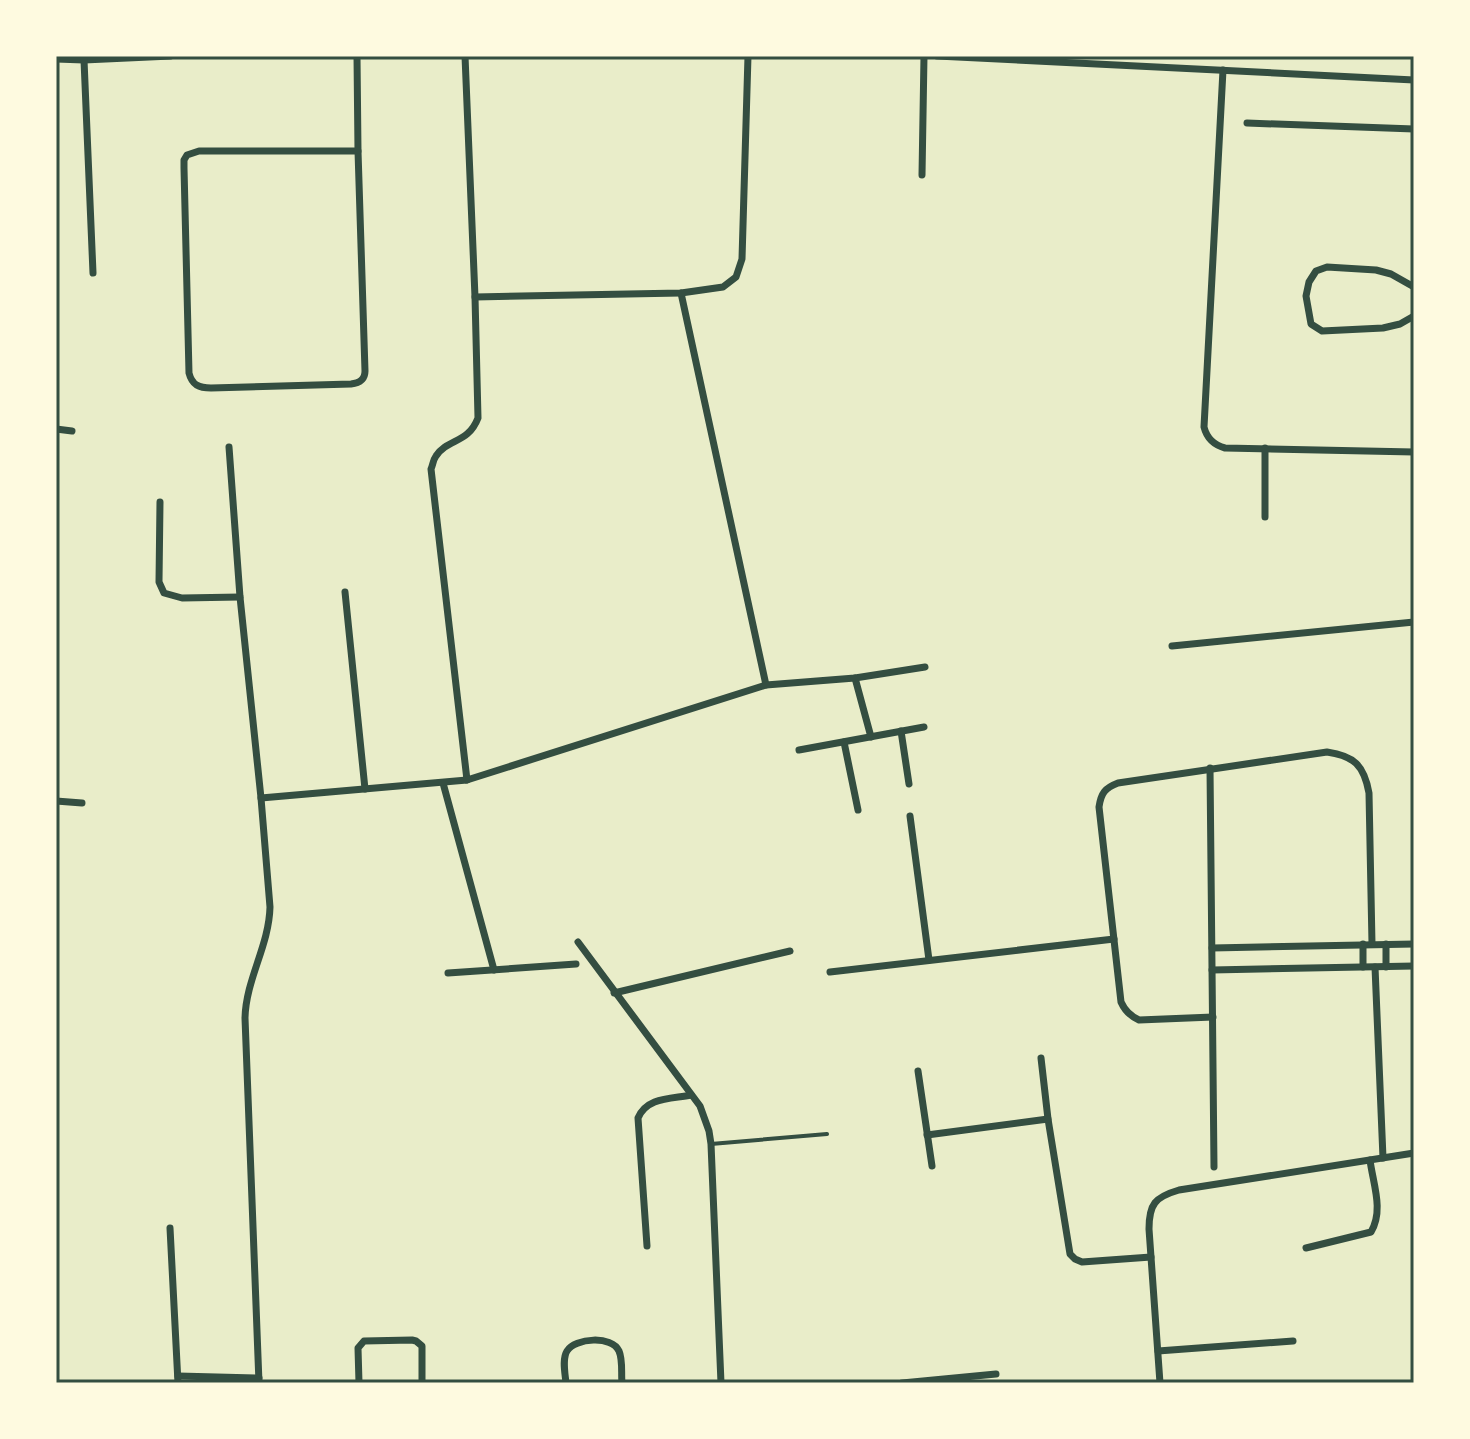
<svg xmlns="http://www.w3.org/2000/svg" width="1470" height="1439" font-family="'DM Sans',sans-serif">
<rect width="100%" height="100%" fill="#e9edc9"/>
<g fill="none" stroke-linecap="round" stroke-linejoin="round">
<polyline stroke="#344e41" stroke-width="4" points="711,1144 827,1134"/>
<g stroke="#344e41" stroke-width="7">
<polyline points="357,56 358,151"/>
<path d="M465 56 475 297 478 418C468 444 448 438 436 456 433 460 433 465 431 469L467 780"/>
<polyline points="937,56 1414,80"/>
<polyline points="56,59 84,60 171,56"/>
<polyline points="84,60 93,273"/>
<path d="M1223 70 1204 427C1207 439 1214 445 1225 448L1414 452"/>
<polyline points="1247,123 1414,129"/>
<path d="M199 151H358L365 371C365 380 359 383 351 384L211 388C199 388 192 385 189 373L184 168V160L187 155Z"/>
<polyline points="922,175 924,56"/>
<polyline points="1414,287 1391,274 1376,270 1327,267 1316,271 1309,282 1306,296 1311,324 1322,331 1383,328 1400,324 1414,316"/>
<polyline points="681,293 766,685"/>
<polyline points="475,297 681,293 723,287 736,277 742,259 748,56"/>
<polyline points="56,429 72,431"/>
<path d="M229 447 240 597 261 798 270 907C269 946 246 979 245 1018L259 1383"/>
<polyline points="1265,448 1265,517"/>
<polyline points="160,502 159,582 164,593 182,598 240,597"/>
<polyline points="345,592 365,789"/>
<polyline points="1172,646 1414,622"/>
<polyline points="855,678 871,737"/>
<polyline points="901,731 909,784"/>
<polyline points="844,742 858,810"/>
<polyline points="799,750 924,727"/>
<polyline points="1210,768 1214,1167"/>
<polyline points="443,783 494,970"/>
<polyline points="261,798 467,780 766,685 855,678 925,667"/>
<polyline points="56,801 82,803"/>
<polyline points="910,816 929,960"/>
<polyline points="578,942 700,1106 709,1131 711,1144 721,1383"/>
<polyline points="1363,944 1363,967"/>
<polyline points="1212,948 1414,944"/>
<polyline points="1375,967 1383,1158"/>
<polyline points="1386,967 1386,944"/>
<polyline points="1212,970 1414,966"/>
<polyline points="830,972 1114,939"/>
<polyline points="448,973 576,964"/>
<polyline points="614,993 790,951"/>
<path d="M1213 1017 1139 1020C1130 1016 1125 1011 1121 1002L1099 807C1101 793 1105 788 1118 783L1327 752C1354 756 1364 765 1369 793L1372 944"/>
<polyline points="1041,1058 1048,1119 1070,1254 1075,1259 1082,1262 1151,1257"/>
<polyline points="918,1071 932,1166"/>
<polyline points="927,1135 1048,1119"/>
<polyline points="170,1228 178,1383"/>
<path d="M647 1246 638 1118C647 1097 671 1099 691 1095"/>
<path d="M1306 1248 1371 1232C1384 1210 1373 1184 1370 1160"/>
<polyline points="1158,1351 1293,1341"/>
<polyline points="178,1376 259,1378"/>
<polyline points="359,1383 358,1348 364,1341 412,1340 416,1341 422,1346 422,1383"/>
<path d="M566 1383C565 1373 562 1359 567 1351 575 1338 612 1335 619 1351 623 1360 621 1373 622 1383"/>
<polyline points="902,1383 996,1374"/>
<path d="M1160 1383 1149 1229C1149 1204 1155 1197 1179 1190L1414 1153"/>
</g>
</g>
<rect width="1470" height="1439" fill="none" stroke="#fefae0" stroke-width="116"/>
<rect x="58" y="58" width="1354" height="1323" fill="none" stroke="#344e41" stroke-width="3"/>
</svg>
